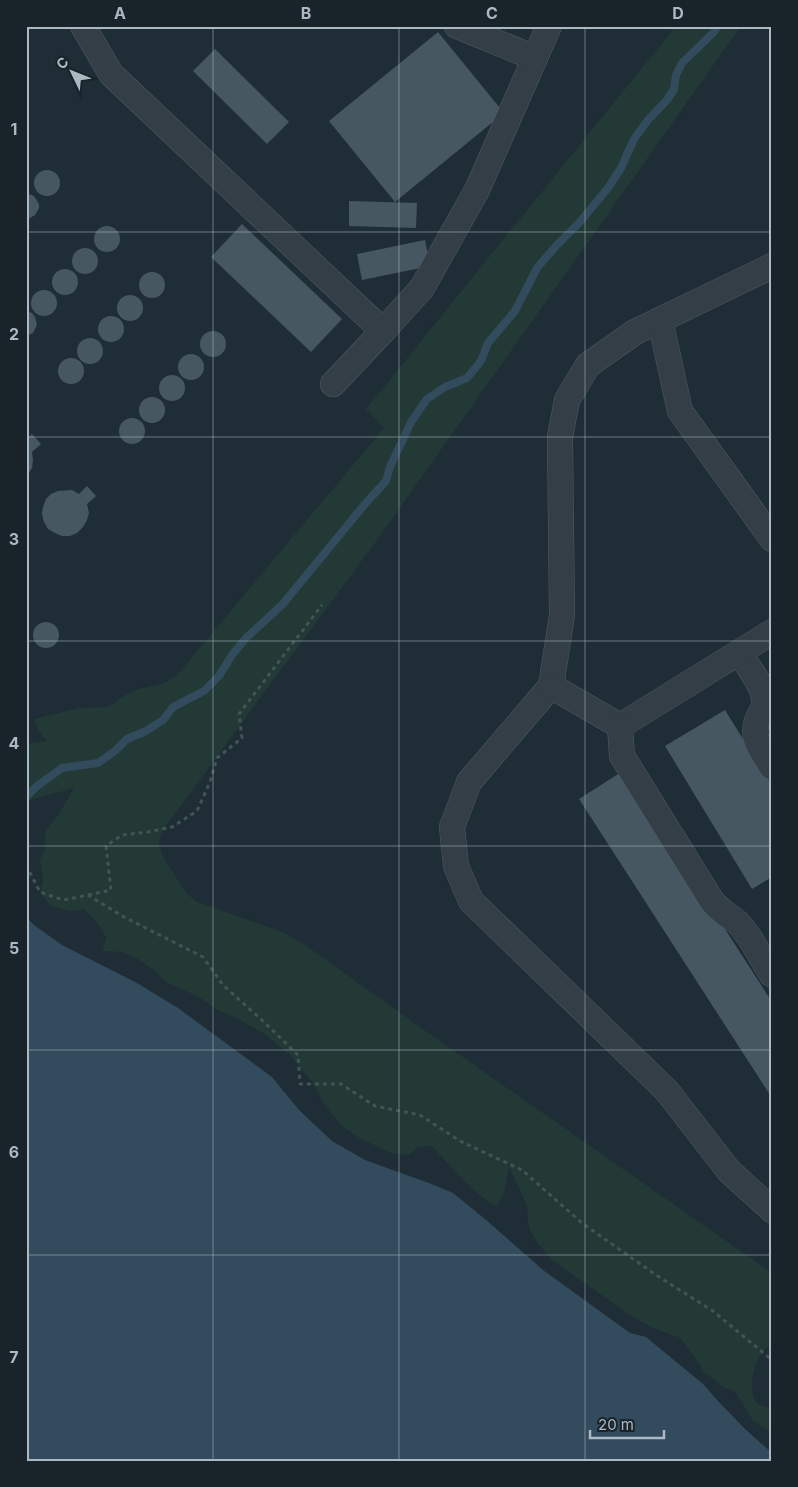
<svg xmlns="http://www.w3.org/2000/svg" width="798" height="1487" font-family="Inter,sans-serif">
<rect width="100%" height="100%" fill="#1f2d36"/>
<path fill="#223936" d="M676 26H741L380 536 162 831 159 842 162 855 186 893 197 902 285 933 308 947 427 1032 772 1273V1345C755 1350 743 1395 760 1405 763 1407 768 1407 772 1408V1433L753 1421 735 1391 725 1388 705 1373 681 1338 655 1329 636 1319 552 1260 539 1245 529 1229 527 1206 509 1167 503 1197 496 1206C475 1196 449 1163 431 1146L418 1147 409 1155 394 1154 361 1139 341 1125 326 1107 312 1082 291 1056 266 1035 237 1018 219 1011 199 997 166 982 155 971 138 959 121 952 102 951 106 937 98 924 84 909 70 911 51 906 40 892 43 880 40 860 45 849V831L57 817 74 788 26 801V744L47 741 38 730 34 719 79 708 108 707 122 697 138 689 157 685 169 681 177 675 384 428 366 409Z"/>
<polygon fill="#324b5d" points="26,917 34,925 62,945 137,983 178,1008 272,1077 299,1110 332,1141 365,1160 429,1183 453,1193 485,1219 543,1270 630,1333 646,1337 703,1384 718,1401 745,1429 772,1453 772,1461 26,1461"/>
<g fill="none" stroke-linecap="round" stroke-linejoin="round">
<polyline stroke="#324b5d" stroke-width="8" points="26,797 37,786 62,768 98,763 115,751 127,739 146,731 163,720 173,707 204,691 219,676 232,655 246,638 282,605 365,504 386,481 390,467 411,422 427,399 445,387 467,378 481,361 488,343 515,311 537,268 556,246 579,223 608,188 621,168 634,139 648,120 667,100 674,89 676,75 682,63 713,33 718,26"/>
</g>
<g fill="#475762">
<polygon points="438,32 504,113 395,202 329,121"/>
<polygon points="215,49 289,122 267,144 193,71"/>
<circle cx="47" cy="183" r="13"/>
<polygon points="26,193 34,196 39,204 39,208 35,215 28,219 26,219"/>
<polygon points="349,201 417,203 416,228 349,226"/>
<polygon points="242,224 342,319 311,352 211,257"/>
<circle cx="107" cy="239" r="13"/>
<polygon points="425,240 430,266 362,280 357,254"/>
<circle cx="85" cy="261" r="13"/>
<circle cx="65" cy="282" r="13"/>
<circle cx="152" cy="285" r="13"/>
<circle cx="44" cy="303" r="13"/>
<circle cx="130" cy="308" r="13"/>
<polygon points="26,311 32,313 35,317 37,325 33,333 26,336"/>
<circle cx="111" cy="329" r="13"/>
<circle cx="213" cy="344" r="13"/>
<circle cx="90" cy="351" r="13"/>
<circle cx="191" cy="367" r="13"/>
<circle cx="71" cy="371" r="13"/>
<circle cx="172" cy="388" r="13"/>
<circle cx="152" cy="410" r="13"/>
<circle cx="132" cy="431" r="13"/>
<polygon points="32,434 41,444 32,452 33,460 32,468 26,477 26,439"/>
<polygon points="87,486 96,496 87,504 89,513 87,520 83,527 77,533 70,536 62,536 55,533 48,529 44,522 42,514 43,507 46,499 51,494 58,491 72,490 79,494"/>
<circle cx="46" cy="635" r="13"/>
<polygon points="725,710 772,786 772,877 752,889 665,746"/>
<polygon points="623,771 772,1002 772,1098 579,799"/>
</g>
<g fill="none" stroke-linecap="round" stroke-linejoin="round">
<defs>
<g id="minor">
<polyline points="83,26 111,74 383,331 422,288 477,190 549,26"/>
<polyline points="457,26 535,58"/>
<polyline points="772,266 635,332 588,365 567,400 560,437 562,615 551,686 469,782 452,827 456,866 471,901 667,1091 729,1171 772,1210"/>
<polyline points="660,320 680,411 772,539"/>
<polyline points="333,384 383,331"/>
<path d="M739 653C747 665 762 684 764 698 766 704 762 711 759 716 749 737 761 749 772 767"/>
<polyline points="551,686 620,726 772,632"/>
<path d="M620 726 622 756 712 901C720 912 730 915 739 924 752 938 761 958 772 975"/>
</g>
</defs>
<use href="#minor" stroke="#505c64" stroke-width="26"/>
<g stroke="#415554" stroke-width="3" stroke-dasharray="4 4" stroke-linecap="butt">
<polyline points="26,865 40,892 63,900 88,895 124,917 203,957 223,985 264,1022 298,1055 300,1084 341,1084 375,1106 420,1115 460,1141 522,1170 582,1223 656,1275 713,1311 772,1360"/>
<polyline points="88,895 111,890 106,846 122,835 148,832 172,827 197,811 210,782 217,758 242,738 239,714 322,605"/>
</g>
<use href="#minor" stroke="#333e46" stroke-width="25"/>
</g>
<path fill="none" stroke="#acb9c3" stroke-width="1" stroke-opacity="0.55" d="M213 26V1461M399 26V1461M585 26V1461M26 232H772M26 437H772M26 641H772M26 846H772M26 1050H772M26 1255H772"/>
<rect width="798" height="1487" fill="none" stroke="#18232a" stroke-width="55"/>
<g transform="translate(72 72) rotate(313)" stroke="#18232a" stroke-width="4" paint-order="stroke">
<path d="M0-4L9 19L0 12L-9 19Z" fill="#acb9c3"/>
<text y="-8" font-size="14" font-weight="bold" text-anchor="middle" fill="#acb9c3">С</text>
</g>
<path d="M590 1430v8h74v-8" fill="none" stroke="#acb9c3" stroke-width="2.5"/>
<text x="598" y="1430" font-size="15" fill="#acb9c3" stroke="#18232a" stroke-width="4" paint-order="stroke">20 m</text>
<rect x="28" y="28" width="742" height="1432" fill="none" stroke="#acb9c3" stroke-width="2"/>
<g font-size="16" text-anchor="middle" font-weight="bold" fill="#acb9c3">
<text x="120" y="19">A</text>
<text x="306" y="19">B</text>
<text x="492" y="19">C</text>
<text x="678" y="19">D</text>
<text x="14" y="135">1</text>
<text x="14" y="340">2</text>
<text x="14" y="545">3</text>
<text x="14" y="749">4</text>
<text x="14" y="954">5</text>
<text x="14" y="1158">6</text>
<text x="14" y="1363">7</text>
</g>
</svg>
